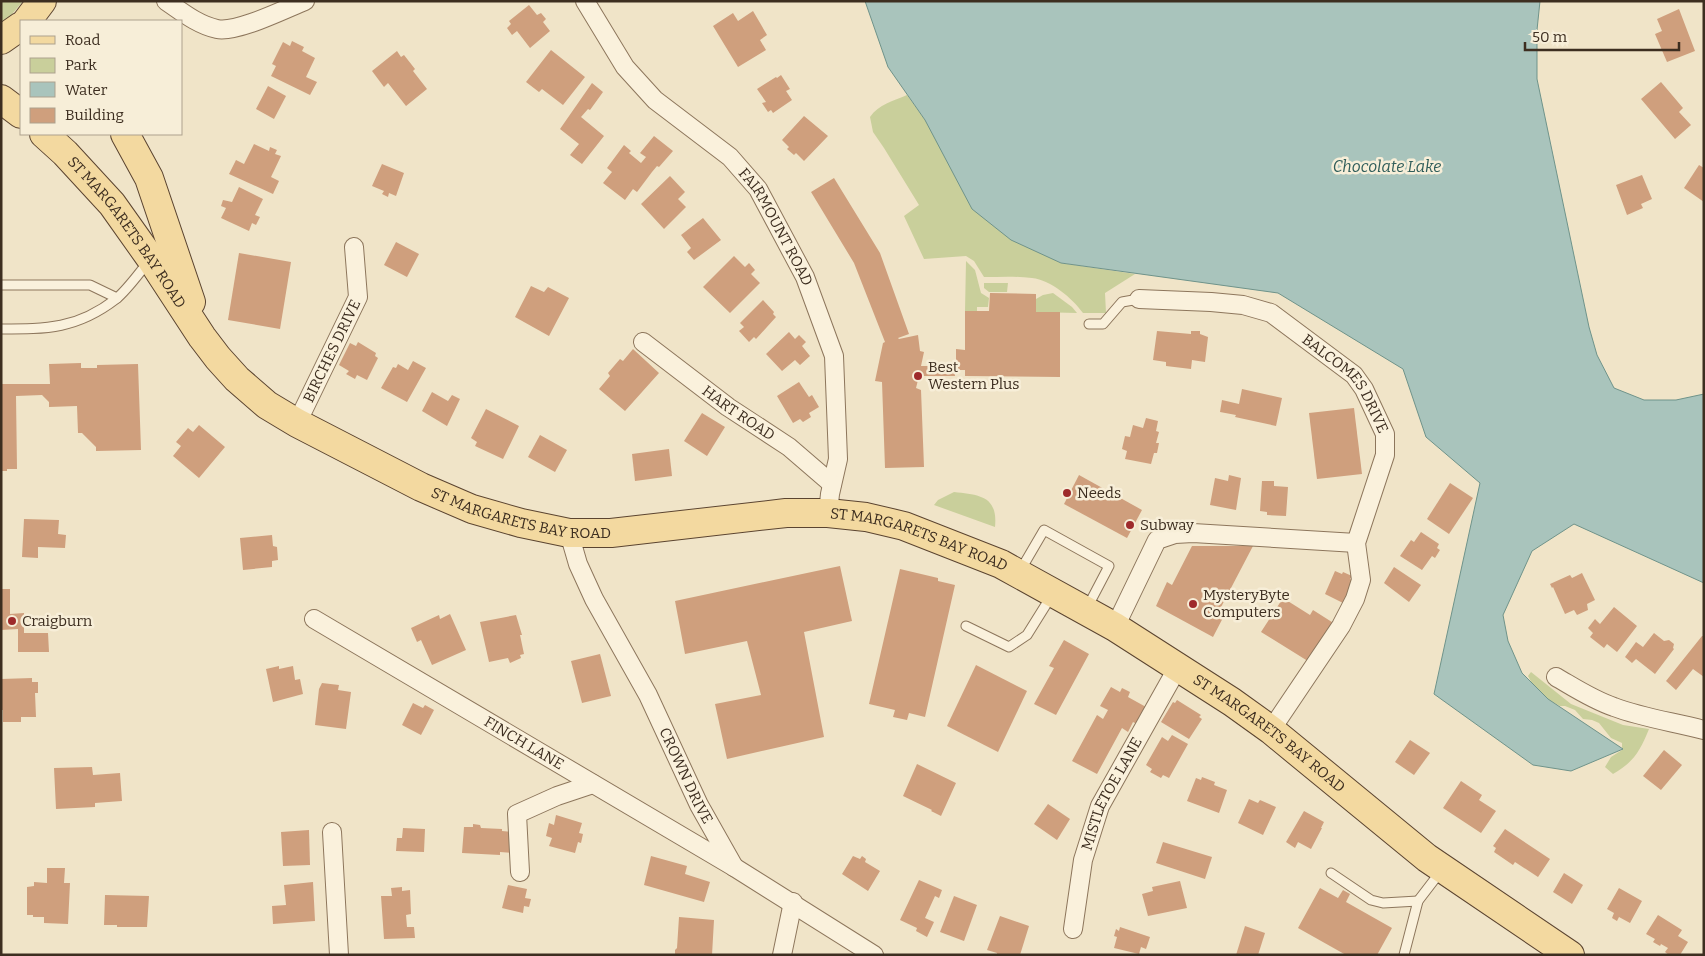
<svg xmlns="http://www.w3.org/2000/svg" width="1705" height="956" font-family="Bitter,serif">
<rect width="100%" height="100%" fill="#f0e4c8"/>
<g fill="#c9cf9b">
<polygon points="1,1 23,1 8,19 1,23"/>
<path d="M907 95 925 120 1061 263 1135 274 1105 293 1106 313H1083C1072 298 1051 280 1032 278 1016 276 1000 277 984 277L974 261 966 256 924 259 904 216 919 205 884 148 873 132 870 117C879 104 893 101 907 95Z"/>
<polygon points="966,261 975,270 981,293 989,298 988,307 977,307 977,311 965,311"/>
<polygon points="984,283 1008,283 1007,292 989,292 984,288"/>
<polygon points="1053,293 1072,307 1077,313 1036,312 1036,299 1043,295"/>
<path d="M954 492C980 495 998 496 995 527L934 505 938 500Z"/>
<path d="M1531 672 1571 704 1623 725 1649 729C1640 751 1634 762 1613 774L1605 767 1611 757 1622 750V743L1611 738 1599 723 1592 720 1583 719 1575 710 1565 706H1560L1543 697 1535 689 1528 676Z"/>
</g>
<polygon fill="#a9c4bc" stroke="#6f938a" points="865,1 1540,1 1537,30 1537,79 1589,327 1597,355 1614,388 1644,400 1676,400 1704,394 1704,583 1574,524 1532,551 1503,615 1508,641 1522,673 1548,699 1623,749 1571,771 1533,765 1434,694 1480,483 1426,437 1403,369 1278,293 1061,263 1011,240 972,209 925,120 888,67"/>
<g fill="#cf9f7d">
<polygon points="529,5 537,15 541,13 546,19 543,22 550,31 530,48 517,31 512,35 507,28 511,24 509,21"/>
<polygon points="1679,9 1695,51 1667,62 1655,34 1662,31 1657,19"/>
<polygon points="753,11 767,35 760,40 766,50 738,67 713,26 733,13 738,21"/>
<polygon points="292,41 304,47 302,51 315,58 306,77 317,82 310,95 271,76 276,66 272,64 283,42 290,46"/>
<polygon points="551,50 585,77 563,105 542,89 539,92 526,82"/>
<polygon points="397,51 401,57 404,55 415,69 413,71 427,89 406,106 388,83 384,87 372,71"/>
<polygon points="781,75 790,89 786,91 792,100 773,113 771,110 768,112 762,103 766,102 757,89 776,77 777,78"/>
<polygon points="1661,82 1683,108 1679,112 1691,125 1675,139 1641,99"/>
<polygon points="592,83 603,92 590,110 588,109 581,117 604,136 582,164 570,155 579,144 560,129"/>
<polygon points="268,86 286,96 274,119 256,109"/>
<polygon points="804,116 828,136 804,161 796,153 794,155 787,149 789,147 782,140"/>
<polygon points="654,136 673,151 659,167 657,166 652,172 637,192 633,189 625,200 603,183 612,172 607,168 624,145 631,151 629,153 641,163 646,157 640,153"/>
<polygon points="254,144 269,151 270,147 277,150 275,154 281,156 271,177 279,181 273,194 229,174 236,160 244,164"/>
<polygon points="382,164 404,173 396,196 389,193 388,197 382,194 384,191 372,186"/>
<polygon points="1699,165 1704,168 1704,202 1684,188"/>
<polygon points="1642,175 1652,199 1641,204 1643,208 1627,215 1616,185"/>
<polygon points="670,176 685,192 678,199 686,207 664,229 641,204"/>
<polygon points="834,178 880,253 909,334 898,338 899,339 918,335 920,351 924,352 921,366 956,366 956,349 965,350 965,311 989,311 990,293 1036,294 1036,312 1060,312 1060,377 965,376 965,370 955,370 955,376 919,376 916,388 921,390 924,467 885,468 882,382 875,381 883,343 885,342 854,263 811,192"/>
<polygon points="239,187 263,199 255,215 260,217 256,225 252,223 249,231 221,218 226,208 221,206 223,200 232,202"/>
<polygon points="703,218 721,240 694,260 687,252 691,248 681,235"/>
<polygon points="396,242 419,254 407,277 384,265"/>
<polygon points="239,253 291,262 280,329 228,320"/>
<polygon points="734,256 745,267 749,263 755,270 751,274 760,283 730,313 703,287"/>
<polygon points="531,286 544,292 548,287 569,298 549,336 515,317"/>
<polygon points="763,300 774,312 773,314 776,317 756,339 754,337 749,342 739,331 744,327 740,323"/>
<polygon points="1157,331 1191,334 1191,331 1200,331 1200,334 1208,337 1205,362 1192,360 1191,369 1166,366 1166,362 1153,360"/>
<polygon points="789,332 795,339 799,335 806,342 802,346 810,356 800,365 795,360 782,371 766,354"/>
<polygon points="358,342 376,353 375,356 378,358 367,380 357,375 355,379 346,374 349,371 339,365 350,343 356,346"/>
<polygon points="633,349 659,373 625,411 599,389 610,376 608,373 620,359 623,361"/>
<polygon points="413,361 426,368 407,402 381,388 393,367 396,368 398,364 408,370"/>
<polygon points="81,363 81,368 97,368 97,365 138,364 141,450 96,451 96,447 82,433 78,433 77,406 49,407 49,402 42,395 16,396 17,469 7,469 7,471 1,471 1,384 50,384 49,364"/>
<polygon points="799,382 809,397 812,395 819,407 809,413 811,417 803,422 800,419 793,423 777,396"/>
<polygon points="1242,389 1282,398 1276,426 1235,417 1236,415 1220,412 1222,400 1239,404"/>
<polygon points="432,392 448,401 452,395 460,399 447,426 422,411"/>
<polygon points="1354,408 1362,474 1317,479 1309,413"/>
<polygon points="486,409 519,426 503,459 475,446 477,442 471,438"/>
<polygon points="702,413 725,427 707,456 684,441"/>
<polygon points="1146,418 1158,421 1156,431 1159,432 1156,443 1159,443 1157,453 1154,453 1151,464 1125,459 1127,451 1122,449 1125,436 1130,437 1133,425 1143,428"/>
<polygon points="199,425 225,447 199,478 173,456 181,446 176,442 188,428 193,432"/>
<polygon points="540,435 567,450 555,472 528,457"/>
<polygon points="669,449 672,476 635,481 632,454"/>
<polygon points="1079,475 1142,510 1127,538 1064,504"/>
<polygon points="1229,475 1241,478 1236,510 1210,505 1215,478 1228,481"/>
<polygon points="1262,481 1274,481 1274,486 1288,487 1286,516 1267,515 1267,512 1260,511"/>
<polygon points="1450,483 1473,498 1449,534 1427,519"/>
<polygon points="24,519 59,520 58,534 66,535 65,548 38,547 38,558 22,557"/>
<polygon points="1421,532 1439,544 1437,548 1440,550 1435,558 1432,556 1422,570 1400,556 1411,540 1414,542"/>
<polygon points="272,535 273,546 277,547 278,560 272,561 272,567 243,570 240,538"/>
<polygon points="1192,546 1253,546 1220,609 1226,612 1213,637 1156,606 1167,582 1172,585"/>
<polygon points="840,566 852,621 804,632 824,737 727,759 715,704 761,695 747,641 685,654 675,601"/>
<polygon points="1394,567 1421,585 1409,602 1384,583"/>
<polygon points="900,569 938,578 938,581 955,585 925,717 909,713 907,720 893,717 895,710 869,704"/>
<polygon points="1335,571 1342,574 1343,572 1352,576 1350,579 1358,583 1347,605 1325,594"/>
<polygon points="1582,573 1595,600 1587,604 1588,610 1577,615 1574,610 1565,614 1553,587 1552,588 1550,584 1570,575 1572,578"/>
<polygon points="1,589 10,589 10,614 24,613 24,633 48,633 49,652 18,652 18,629 1,630"/>
<polygon points="1283,598 1310,615 1313,610 1335,624 1311,663 1261,632"/>
<polygon points="1614,607 1637,626 1617,652 1607,644 1604,648 1590,637 1593,633 1588,628 1595,619 1600,624"/>
<polygon points="450,614 466,650 432,665 421,640 417,642 411,628 439,615 440,619"/>
<polygon points="516,615 522,635 520,635 524,654 520,655 521,658 510,663 508,658 489,662 480,622"/>
<polygon points="1654,633 1664,641 1669,640 1674,644 1673,648 1674,649 1655,674 1636,659 1632,663 1625,657 1636,642 1643,647"/>
<polygon points="1702,636 1704,636 1704,677 1693,669 1676,690 1666,681"/>
<polygon points="1064,640 1089,654 1056,715 1034,704 1054,668 1049,666"/>
<polygon points="600,654 611,696 582,703 571,661"/>
<polygon points="976,665 1027,691 998,752 947,726"/>
<polygon points="279,666 279,669 293,666 295,680 300,679 303,694 273,702 266,669"/>
<polygon points="32,678 32,682 38,682 38,693 35,693 36,717 21,717 21,722 3,722 3,710 1,710 1,679"/>
<polygon points="322,683 339,685 338,690 351,692 346,729 315,725 319,689"/>
<polygon points="1111,687 1120,692 1122,688 1130,692 1128,697 1146,707 1137,724 1133,722 1128,732 1122,728 1097,774 1072,761 1097,715 1103,719 1108,710 1100,706"/>
<polygon points="1177,700 1201,715 1199,717 1202,719 1189,739 1161,722 1173,702 1175,703"/>
<polygon points="413,703 423,708 425,705 434,710 421,735 402,725"/>
<polygon points="1172,735 1188,744 1169,778 1163,775 1161,778 1150,772 1152,769 1146,765 1162,737 1168,741"/>
<polygon points="1410,740 1430,753 1414,775 1395,762"/>
<polygon points="1664,750 1682,765 1661,790 1643,776"/>
<polygon points="917,764 956,783 941,816 931,811 932,810 903,796"/>
<polygon points="92,767 93,775 120,773 122,801 95,803 95,807 56,809 54,768"/>
<polygon points="1202,777 1215,782 1214,785 1227,790 1219,813 1187,801 1196,778 1201,780"/>
<polygon points="1461,781 1482,795 1479,800 1496,811 1481,833 1443,808"/>
<polygon points="1249,799 1258,803 1260,800 1276,807 1263,835 1238,823"/>
<polygon points="1048,804 1070,819 1057,840 1034,824"/>
<polygon points="1304,811 1324,822 1321,828 1322,828 1311,849 1298,842 1295,848 1286,842"/>
<polygon points="556,815 582,823 579,833 583,834 581,843 578,842 575,853 549,846 552,838 546,836 549,823 554,825"/>
<polygon points="473,824 480,825 481,828 502,829 502,831 514,832 513,853 500,852 500,855 462,853 464,827 473,827"/>
<polygon points="403,828 425,829 424,852 396,851 397,838 402,838"/>
<polygon points="1505,829 1550,859 1538,877 1515,862 1513,865 1494,852 1496,848 1493,846"/>
<polygon points="309,830 310,865 283,866 281,832"/>
<polygon points="1163,842 1212,857 1205,879 1156,863"/>
<polygon points="651,856 687,866 685,874 710,882 704,902 644,885"/>
<polygon points="853,856 860,859 862,856 866,859 865,862 880,871 868,891 842,874"/>
<polygon points="47,868 65,868 64,883 70,883 68,924 44,923 44,917 33,917 33,915 27,915 27,887 34,886 34,882 47,883"/>
<polygon points="1564,873 1583,885 1572,904 1553,892"/>
<polygon points="919,880 942,890 939,898 935,896 925,918 934,922 927,937 916,931 917,928 900,920"/>
<polygon points="1180,881 1187,908 1148,916 1142,894 1153,891 1152,887"/>
<polygon points="313,882 315,921 273,924 272,906 286,905 284,885"/>
<polygon points="508,885 527,889 525,898 531,899 529,907 524,906 523,913 502,908"/>
<polygon points="402,887 402,891 410,890 411,914 406,915 407,927 414,927 415,938 384,939 381,896 392,896 391,888"/>
<polygon points="1320,888 1338,898 1343,890 1350,894 1346,902 1392,928 1377,955 1346,955 1298,928"/>
<polygon points="1619,888 1642,901 1630,923 1619,917 1617,921 1612,918 1614,913 1607,909"/>
<polygon points="105,895 149,896 147,927 117,927 117,925 104,925"/>
<polygon points="954,896 977,905 964,941 940,932"/>
<polygon points="1658,915 1682,930 1678,936 1688,942 1680,955 1669,955 1665,952 1668,948 1661,944 1660,946 1653,942 1655,939 1646,934"/>
<polygon points="1000,916 1029,926 1020,955 997,955 997,953 987,950"/>
<polygon points="679,917 714,920 712,955 675,955 675,950 677,948"/>
<polygon points="1245,926 1265,933 1258,955 1236,955"/>
<polygon points="1120,927 1150,937 1146,949 1141,947 1139,954 1114,948 1117,937 1114,936 1116,929 1119,931"/>
</g>
<g fill="none" stroke-linecap="round" stroke-linejoin="round">
<defs>
<g id="lane">
<polyline points="1,285 90,285 117,298"/>
<polyline points="1089,324 1103,324 1122,302 1139,299"/>
<path d="M1 329C47 329 77 329 116 299 128 289 139 273 149 261"/>
<polyline points="1020,571 1044,530 1109,566 1087,608"/>
<polyline points="966,626 1009,647 1027,635 1052,595"/>
<polyline points="1331,873 1371,900 1383,903 1418,901"/>
<polyline points="1404,955 1418,901 1441,871"/>
</g>
<g id="street">
<path d="M166 1C182 12 198 25 217 29 237 33 285 9 305 1"/>
<path id="s1" d="M585 1 625 67 655 100 730 157 758 189 805 277 834 356 838 459 830 494 828 513"/>
<path id="s2" d="M1139 299 1211 302 1243 305 1271 313 1354 375 1364 389 1385 434V455L1356 543 1361 580 1355 599 1341 626 1271 730"/>
<path id="s3" d="M643 342 728 407 789 447 832 484"/>
<path id="s4" d="M297 423 358 297 354 247"/>
<path id="s5" d="M569 533 578 564 594 599 648 695 699 805 734 867"/>
<path id="s6" d="M314 619 734 867 874 955"/>
<polyline points="1115,627 1157,540 1175,534 1193,533 1356,543"/>
<path d="M1556 677C1575 688 1593 700 1614 707 1643 718 1674 722 1704 730"/>
<polyline points="332,832 339,955"/>
<polyline points="520,872 517,814 557,796 593,784"/>
<path id="s7" d="M1073 929 1083 860 1100 806 1178 667"/>
<polyline points="782,955 793,902"/>
</g>
<g id="primary">
<polyline points="27,21 42,1"/>
<polyline points="1,40 21,26"/>
<polyline points="1,99 21,114"/>
<path id="s8" d="M44 134 65 153 112 204 151 259 202 337 218 358 237 379 267 405 297 423 421 487 472 509 521 523 569 533H611L786 513H828L866 517 904 526 1001 564 1115 627 1232 702 1271 730 1427 858 1570 955"/>
<polyline points="125,134 149,178 191,302"/>
</g>
</defs>
<use href="#lane" stroke="#8d765c" stroke-width="11"/>
<use href="#street" stroke="#8d765c" stroke-width="20"/>
<use href="#primary" stroke="#5b4430" stroke-width="30"/>
<use href="#lane" stroke="#faf1dc" stroke-width="9"/>
<use href="#street" stroke="#faf1dc" stroke-width="18"/>
<use href="#primary" stroke="#f3d9a0" stroke-width="28"/>
</g>
<g fill="#9e2a2b" stroke="#f7eed8" stroke-width="2">
<circle cx="918" cy="376" r="5"/>
<circle cx="1067" cy="493" r="5"/>
<circle cx="1130" cy="525" r="5"/>
<circle cx="1193" cy="604" r="5"/>
<circle cx="12" cy="621" r="5"/>
</g>
<g text-anchor="middle" dominant-baseline="central" stroke-width="5" stroke-linejoin="round" paint-order="stroke">
<g font-size="15" fill="#3d2e20" stroke="#f7eed8">
<text stroke="none"><textPath href="#s1" startOffset="300">FAIRMOUNT ROAD</textPath></text>
<text stroke="none"><textPath href="#s8" startOffset="129">ST MARGARETS BAY ROAD</textPath></text>
<text stroke="none"><textPath href="#s4" startOffset="80">BIRCHES DRIVE</textPath></text>
<text stroke="none"><textPath href="#s2" startOffset="238">BALCOMES DRIVE</textPath></text>
<text stroke="none"><textPath href="#s3" startOffset="119">HART ROAD</textPath></text>
<text stroke="none"><textPath href="#s8" startOffset="632">ST MARGARETS BAY ROAD</textPath></text>
<text stroke="none"><textPath href="#s8" startOffset="1038">ST MARGARETS BAY ROAD</textPath></text>
<text stroke="none"><textPath href="#s8" startOffset="1442">ST MARGARETS BAY ROAD</textPath></text>
<text stroke="none"><textPath href="#s6" startOffset="244">FINCH LANE</textPath></text>
<text stroke="none"><textPath href="#s5" startOffset="270">CROWN DRIVE</textPath></text>
<text stroke="none"><textPath href="#s7" startOffset="142">MISTLETOE LANE</textPath></text>
</g>
<g font-size="15" fill="#3d2e20" stroke="#f7eed8" text-anchor="start">
<text x="928" y="367">Best<tspan x="928" dy="17">Western Plus</tspan></text>
<text x="1077" y="493">Needs</text>
<text x="1140" y="525">Subway</text>
<text x="1203" y="595">MysteryByte<tspan x="1203" dy="17">Computers</tspan></text>
<text x="22" y="621">Craigburn</text>
</g>
<g font-size="16" font-style="italic" fill="#2f5d5a" stroke="#f7eed8">
<text x="1387" y="166">Chocolate Lake</text>
</g>
</g>
<rect width="1705" height="956" fill="none" stroke="#3d2e20" stroke-width="5"/>
<rect x="20" y="20" width="162" height="115" fill="#f7eed8" stroke="#ada18e"/>
<rect x="30" y="36" width="25" height="8" fill="#f3d9a0" stroke="#ada18e"/>
<text x="65" y="45" font-size="15" fill="#3d2e20">Road</text>
<rect x="30" y="58" width="25" height="15" fill="#c9cf9b" stroke="#ada18e"/>
<text x="65" y="70" font-size="15" fill="#3d2e20">Park</text>
<rect x="30" y="82" width="25" height="15" fill="#a9c4bc" stroke="#ada18e"/>
<text x="65" y="95" font-size="15" fill="#3d2e20">Water</text>
<rect x="30" y="108" width="25" height="15" fill="#cf9f7d" stroke="#ada18e"/>
<text x="65" y="120" font-size="15" fill="#3d2e20">Building</text>
<path d="M1525 42v8h154v-8" fill="none" stroke="#3d2e20" stroke-width="2.5"/>
<text x="1532" y="42" font-size="15" fill="#3d2e20" stroke="#f7eed8" stroke-width="4" paint-order="stroke">50 m</text>
</svg>
